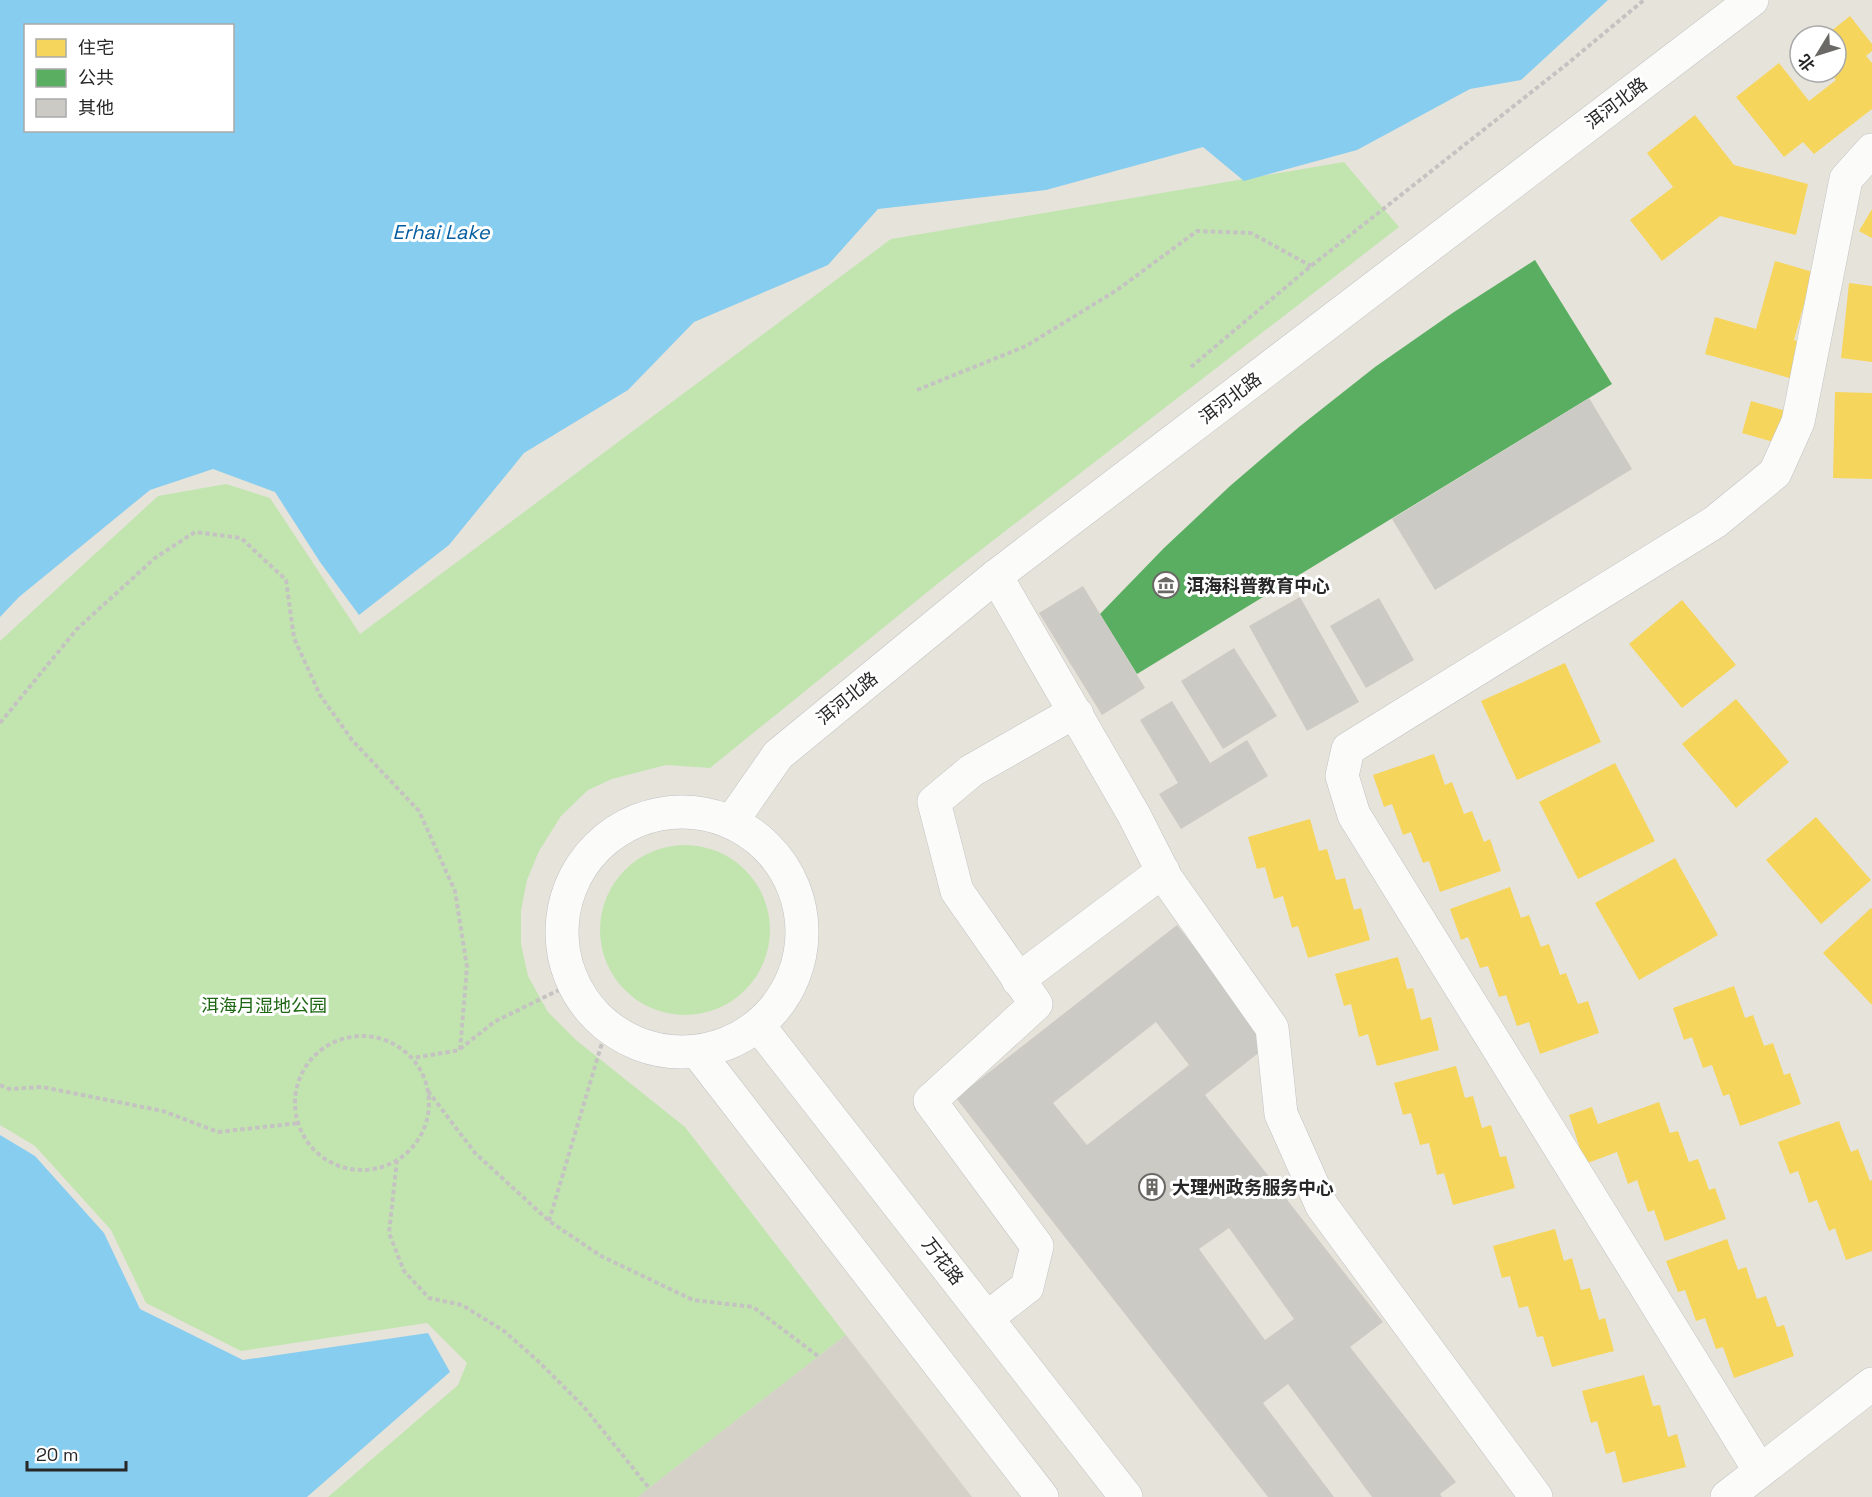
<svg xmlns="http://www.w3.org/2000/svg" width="1872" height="1497" font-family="'Space Grotesk','Noto Sans SC',sans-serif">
<rect width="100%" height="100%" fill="#e6e3db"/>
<g fill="#c2e5b0">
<polygon points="1344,162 1399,227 946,577 710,768 666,765 612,779 588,790 561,816 539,851 527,880 521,911 521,944 528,976 548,1012 576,1040 685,1127 846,1335 638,1497 328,1497 458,1385 467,1363 427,1323 241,1351 146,1303 111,1230 35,1146 0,1125 0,641 158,496 226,484 270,498 360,634 891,239"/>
<circle cx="685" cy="930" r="85"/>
</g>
<polygon fill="#d5d1c9" points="846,1335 972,1497 638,1497 649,1488"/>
<g fill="#87cdef" fill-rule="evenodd">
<path d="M0 0H1608L1521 80 1470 89 1357 150 1244 181 1203 147 1046 190 878 209 828 265 694 322 628 390 524 453 449 545 359 615 320 562 275 492 213 469 150 490 19 597 0 617ZM26 26H232V130H26Z"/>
<polygon points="0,1135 35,1156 104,1233 140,1309 243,1360 428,1333 450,1372 307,1497 0,1497"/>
</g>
<g fill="#f6d55c">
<polygon points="1850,16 1872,44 1872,51 1866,56 1872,63 1872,109 1814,154 1803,142 1784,157 1736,97 1779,63 1809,101 1836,80 1830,72 1836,72 1836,36 1825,36"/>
<polygon points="1695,115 1734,165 1808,184 1796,235 1720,216 1662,261 1630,220 1673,187 1647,153"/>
<polygon points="1872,209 1872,238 1859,231"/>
<polygon points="1775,261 1813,272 1794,340 1810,345 1800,381 1705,354 1715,317 1756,329"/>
<polygon points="1849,283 1872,286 1872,362 1841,358"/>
<polygon points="1835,392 1872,393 1872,479 1833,478"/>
<polygon points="1751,401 1786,411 1777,443 1742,433"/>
<polygon points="1682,600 1736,665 1682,708 1629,644"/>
<polygon points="1565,663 1601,742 1517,780 1481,701"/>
<polygon points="1736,699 1789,762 1736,808 1682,744"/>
<polygon points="1434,754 1445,785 1452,782 1464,814 1472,811 1484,842 1490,839 1501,871 1440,892 1429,861 1423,863 1411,832 1403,835 1392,804 1384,807 1373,775"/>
<polygon points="1615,763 1655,841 1578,879 1539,802"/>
<polygon points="1816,817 1871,880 1821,924 1766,860"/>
<polygon points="1310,819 1319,851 1327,849 1336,880 1345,878 1354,910 1361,908 1370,940 1308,958 1298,926 1292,928 1283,896 1274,899 1265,867 1257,869 1248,837"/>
<polygon points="1675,858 1718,935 1639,980 1595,903"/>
<polygon points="1510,887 1521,918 1529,915 1541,947 1549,944 1560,975 1566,973 1578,1004 1588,1001 1599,1033 1540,1054 1529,1022 1517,1026 1506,995 1499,997 1488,966 1480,968 1468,937 1461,940 1450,909"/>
<polygon points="1871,908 1872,909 1872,1005 1823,953"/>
<polygon points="1398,957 1407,989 1413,988 1421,1020 1431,1017 1439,1050 1377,1066 1368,1034 1359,1037 1351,1004 1344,1006 1335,974"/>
<polygon points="1734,986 1745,1018 1753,1015 1764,1046 1773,1043 1784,1075 1790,1073 1801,1104 1740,1126 1729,1094 1723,1096 1712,1065 1703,1068 1692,1037 1684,1040 1673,1008"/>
<polygon points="1456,1066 1465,1098 1473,1096 1482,1128 1491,1125 1500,1157 1506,1156 1515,1188 1453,1205 1444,1173 1437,1175 1429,1143 1420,1145 1411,1113 1403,1115 1394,1083"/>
<polygon points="1659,1102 1670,1133 1678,1131 1689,1162 1698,1159 1709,1190 1715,1188 1726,1219 1665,1241 1654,1210 1648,1212 1637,1180 1628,1184 1617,1152 1585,1164 1569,1115 1592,1107 1598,1124"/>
<polygon points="1839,1121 1851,1152 1858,1149 1870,1181 1872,1180 1872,1251 1846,1260 1835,1228 1829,1231 1817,1200 1809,1203 1798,1171 1790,1174 1778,1142"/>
<polygon points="1555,1229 1564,1261 1572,1258 1581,1290 1590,1288 1599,1320 1605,1318 1614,1351 1552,1367 1543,1336 1537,1337 1528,1306 1519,1308 1510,1276 1502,1278 1493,1246"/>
<polygon points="1727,1239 1738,1270 1746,1267 1757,1299 1766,1296 1777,1327 1784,1325 1794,1356 1734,1378 1723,1347 1716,1349 1705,1318 1696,1321 1685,1290 1678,1292 1666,1261"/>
<polygon points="1644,1375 1653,1406 1660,1405 1668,1437 1677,1434 1686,1467 1623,1483 1615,1451 1606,1454 1597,1421 1591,1423 1582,1391"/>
</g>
<polygon fill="#5aae61" points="1535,260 1612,384 1137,674 1100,614 1164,548 1230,486 1299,427 1375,367 1454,312"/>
<g fill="#cccac4" fill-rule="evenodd">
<polygon points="1589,398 1632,469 1435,590 1392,519"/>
<polygon points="1083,586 1145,688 1102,715 1039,613"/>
<polygon points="1300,597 1359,702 1307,731 1249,626"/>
<polygon points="1379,598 1414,660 1366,688 1330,626"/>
<polygon points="1234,648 1277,716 1223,749 1181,681"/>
<polygon points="1172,701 1210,763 1247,740 1268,776 1181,829 1159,794 1178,783 1140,720"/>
<path d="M1177 925 1270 1044 1205 1095 1383 1322 1350 1347 1456 1482 1440 1494 1442 1497H1372L1288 1384 1263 1403 1334 1497H1268L956 1098ZM1156 1022 1189 1065 1087 1145 1053 1103ZM1229 1228 1294 1319 1265 1340 1199 1249Z"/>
</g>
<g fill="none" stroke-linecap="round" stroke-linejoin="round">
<defs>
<g id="minor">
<polyline points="996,576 1134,815 1166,878 1272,1028 1281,1114 1322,1206 1536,1497"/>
<circle cx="682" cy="932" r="120"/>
<polyline points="732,821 778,755 996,576 1752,0"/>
<polyline points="1018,980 1163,871"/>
<polyline points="759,1026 1126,1497"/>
<polyline points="699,1054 1042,1497"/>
<polyline points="987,1318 1027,1287 1037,1246 930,1101 1036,1004 957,891 934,802 971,771 1064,718 1077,714"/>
<polyline points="1760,1471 1354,815 1342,776 1348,749 1715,522 1775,473 1798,422 1846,179 1872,150"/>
<polyline points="1727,1497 1872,1384"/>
</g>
</defs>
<use href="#minor" stroke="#c2c2c2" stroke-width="34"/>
<g stroke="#c4c3c2" stroke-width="4" stroke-dasharray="4.5 3" stroke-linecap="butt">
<polyline points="1191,367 1311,266 1567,64 1644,0"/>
<polyline points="917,390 1026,346 1117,290 1197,231 1251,233 1311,266"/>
<polyline points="0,723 77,629 155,558 195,532 241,538 286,580 294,638 320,695 352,740 419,811 455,891 467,967 460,1050 413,1058"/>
<circle cx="362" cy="1103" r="67"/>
<polyline points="460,1049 494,1022 573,983"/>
<polyline points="0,1085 9,1089 42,1087 163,1111 218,1132 299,1123"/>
<polyline points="428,1091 475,1153 549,1221 601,1256 693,1300 753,1307 818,1356"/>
<polyline points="397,1160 389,1233 404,1271 429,1298 462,1305 504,1331 538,1361 584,1407 649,1488"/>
<polyline points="549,1221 607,1026"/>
</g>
<use href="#minor" stroke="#fbfbfa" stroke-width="33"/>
</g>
<defs>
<symbol id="museum-ring" viewBox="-11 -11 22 22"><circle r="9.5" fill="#fff" stroke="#6a6966" stroke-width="1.5"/><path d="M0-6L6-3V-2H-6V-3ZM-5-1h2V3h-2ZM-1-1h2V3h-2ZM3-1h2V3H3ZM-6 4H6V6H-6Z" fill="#6a6966"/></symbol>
<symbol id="building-ring" viewBox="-11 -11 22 22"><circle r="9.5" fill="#fff" stroke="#6a6966" stroke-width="1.5"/><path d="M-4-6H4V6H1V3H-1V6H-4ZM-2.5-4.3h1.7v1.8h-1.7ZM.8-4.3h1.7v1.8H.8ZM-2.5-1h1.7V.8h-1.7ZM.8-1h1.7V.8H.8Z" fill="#6a6966"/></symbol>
</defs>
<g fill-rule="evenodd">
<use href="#museum-ring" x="1151" y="570" width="30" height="30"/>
<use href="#building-ring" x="1137" y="1172" width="30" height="30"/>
</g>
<g text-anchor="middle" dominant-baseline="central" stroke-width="6" stroke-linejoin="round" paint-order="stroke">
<g font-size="18" fill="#272727" stroke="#fff">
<text transform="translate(1616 103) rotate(-37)">洱河北路</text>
<text transform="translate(1230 398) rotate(-37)">洱河北路</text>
<text transform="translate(847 698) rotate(-39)">洱河北路</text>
<text transform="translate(943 1261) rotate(52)">万花路</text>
</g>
<g font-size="18" font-weight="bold" fill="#272727" stroke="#fff" text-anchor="start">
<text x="1186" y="585">洱海科普教育中心</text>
<text x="1172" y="1187">大理州政务服务中心</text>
</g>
<g font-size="18" fill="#1d6713" stroke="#fff">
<text x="264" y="1005">洱海月湿地公园</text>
</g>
<g font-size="20" font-style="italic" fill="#025c9f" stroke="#fff">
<text x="441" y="232">Erhai Lake</text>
</g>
</g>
<rect x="24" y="24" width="210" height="108" fill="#ffffff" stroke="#a9a9a9" stroke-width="1.5"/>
<rect x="36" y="39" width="30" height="18" fill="#f6d55c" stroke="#a9a9a9" stroke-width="1.5"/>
<text x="78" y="54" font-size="18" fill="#272727">住宅</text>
<rect x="36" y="69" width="30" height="18" fill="#5aae61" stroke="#a9a9a9" stroke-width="1.5"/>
<text x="78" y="84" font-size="18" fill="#272727">公共</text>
<rect x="36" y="99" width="30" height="18" fill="#cccac4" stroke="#a9a9a9" stroke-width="1.5"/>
<text x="78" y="114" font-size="18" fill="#272727">其他</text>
<g transform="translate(1818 54) rotate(232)"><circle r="28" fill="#ffffff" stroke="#a9a9a9" stroke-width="1.5"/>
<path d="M0-4.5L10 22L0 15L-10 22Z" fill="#6a6966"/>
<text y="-9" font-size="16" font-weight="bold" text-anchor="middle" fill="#272727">北</text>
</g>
<path d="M27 1461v9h99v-9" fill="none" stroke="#272727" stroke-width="3"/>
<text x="36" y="1461" font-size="18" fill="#272727" stroke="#ffffff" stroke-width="4.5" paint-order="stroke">20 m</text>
</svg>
